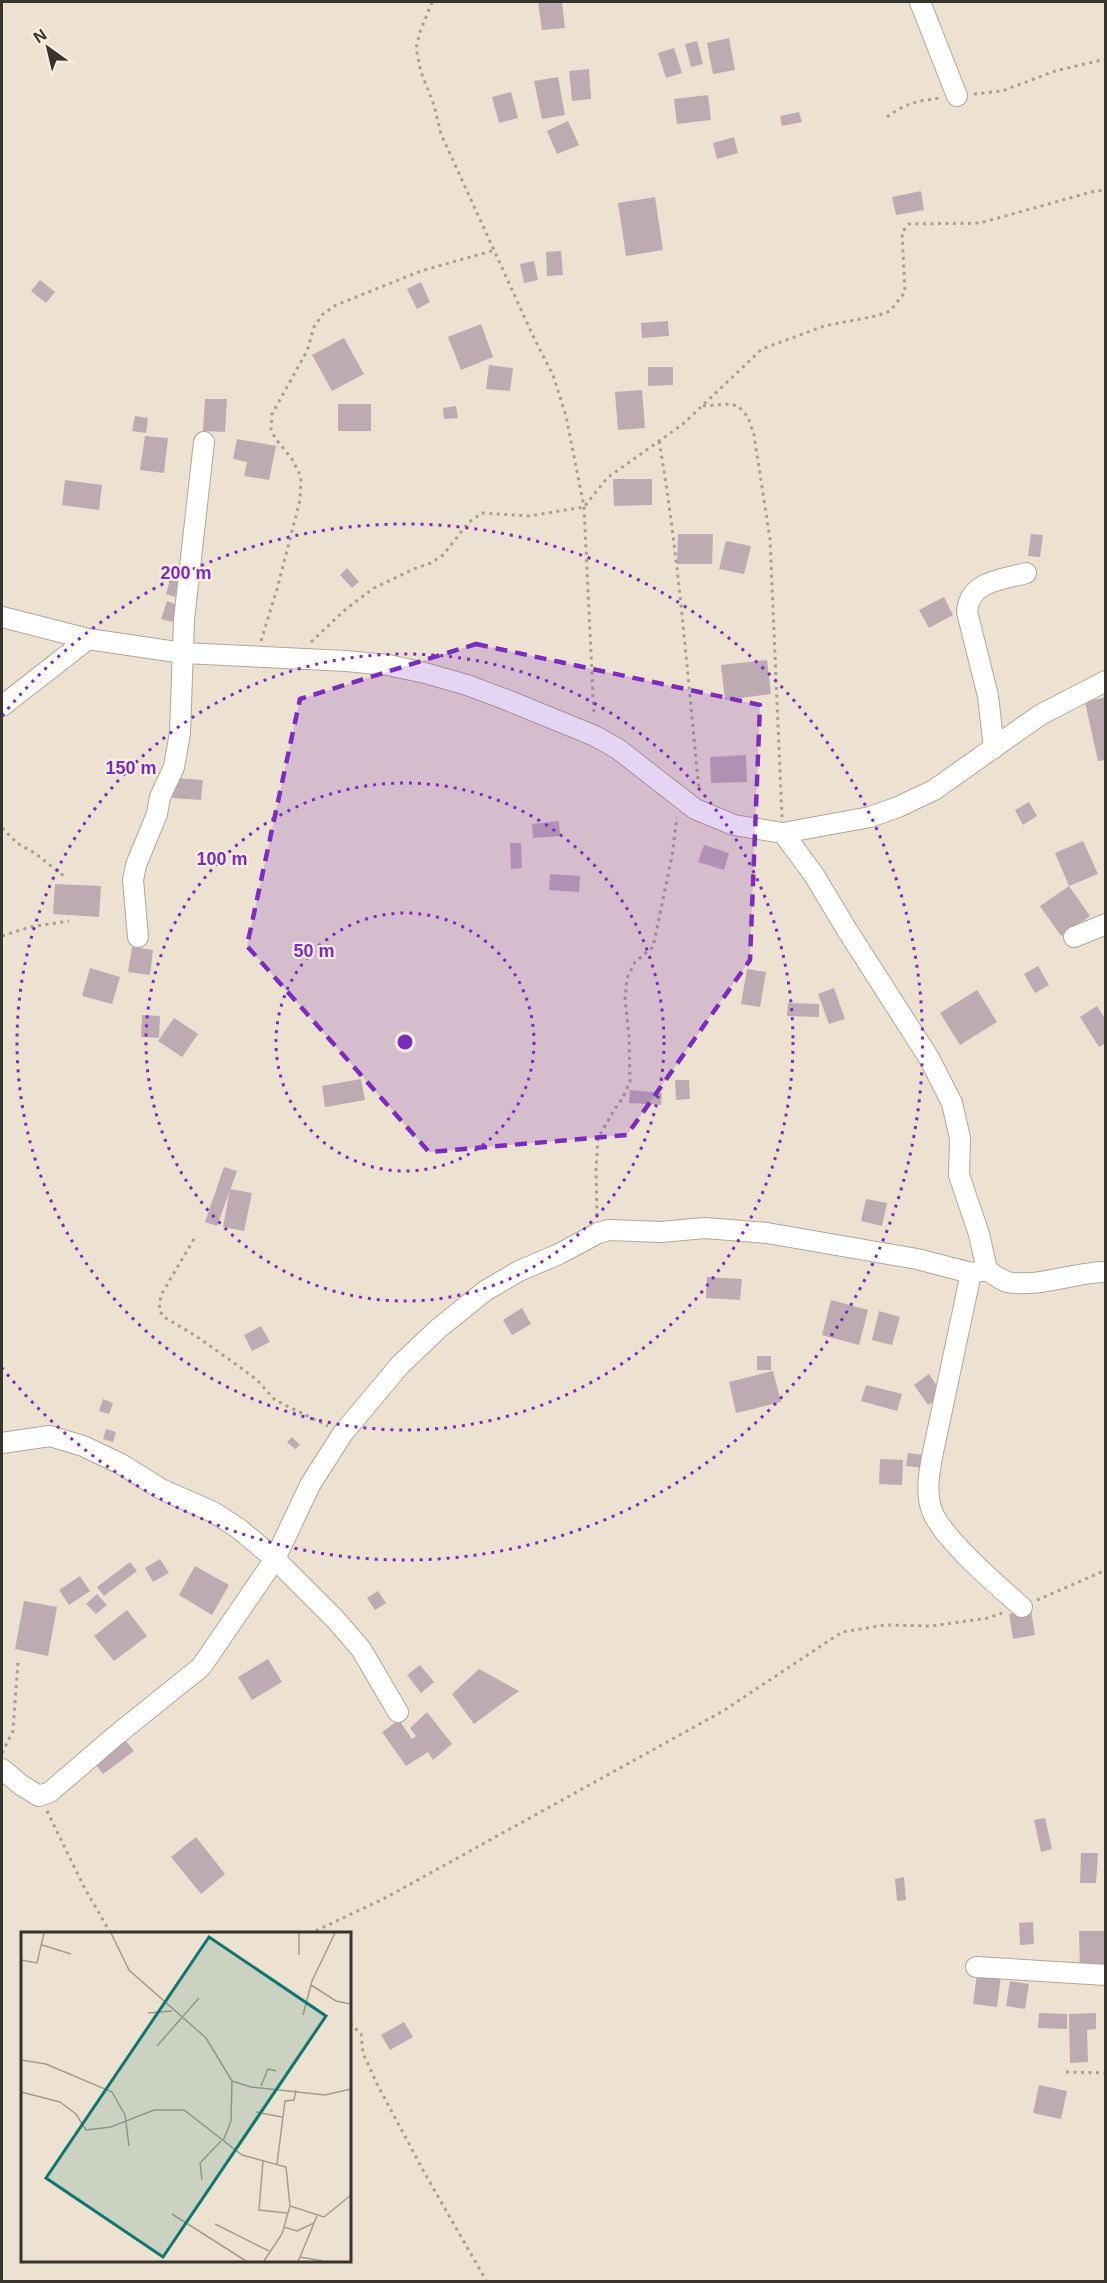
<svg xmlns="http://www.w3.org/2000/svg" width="1107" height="2283" font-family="Arial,sans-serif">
<rect width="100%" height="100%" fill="#ede2d2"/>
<g fill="#beaab1">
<polygon points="538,2 562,2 565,28 542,30"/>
<polygon points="729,38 735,70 713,74 707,43"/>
<polygon points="697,41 703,64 691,67 685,44"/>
<polygon points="674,48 682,73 666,78 658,53"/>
<polygon points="589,69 591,99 572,101 569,71"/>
<polygon points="558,77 565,115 542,119 534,81"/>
<polygon points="511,92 518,118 499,123 492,97"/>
<polygon points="708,95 711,120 677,124 674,99"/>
<polygon points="799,112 802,122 782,126 780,116"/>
<polygon points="568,121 579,145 557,154 547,131"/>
<polygon points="734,137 738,153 717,159 713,143"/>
<polygon points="921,191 924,210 896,215 892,197"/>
<polygon points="655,197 663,250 626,256 618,203"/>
<polygon points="561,251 563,275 547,276 546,252"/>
<polygon points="534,261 538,280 524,283 520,264"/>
<polygon points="40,280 55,292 46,303 31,291"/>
<polygon points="421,282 430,302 417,309 407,289"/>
<polygon points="668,321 669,336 642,338 641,323"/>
<polygon points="481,324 493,357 461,370 448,337"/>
<polygon points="344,338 364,374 332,391 312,355"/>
<polygon points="489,365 513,368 510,391 486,389"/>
<polygon points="648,367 673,367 673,385 648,386"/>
<polygon points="642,390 645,428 618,430 615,392"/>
<polygon points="205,399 227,399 225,432 203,431"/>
<rect x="338" y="404" width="33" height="27"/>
<polygon points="456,406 458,418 444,419 443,408"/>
<polygon points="135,416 148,418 146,433 132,431"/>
<polygon points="145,436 168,438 164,473 140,470"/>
<polygon points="237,439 276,446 269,480 244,476 247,462 233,459"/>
<polygon points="613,479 652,479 652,505 614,506"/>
<polygon points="65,480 102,485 99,510 62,505"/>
<polygon points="678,534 713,534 712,564 677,564"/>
<polygon points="1031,534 1043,535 1040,557 1028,556"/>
<polygon points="726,541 751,546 744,574 719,569"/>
<polygon points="347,568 359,582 352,588 340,575"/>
<polygon points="171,576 180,579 175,597 166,594"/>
<polygon points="944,597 953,615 929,628 919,610"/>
<polygon points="167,601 178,605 172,622 161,619"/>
<polygon points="767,660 771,694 725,700 721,665"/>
<polygon points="1106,697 1106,760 1098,761 1085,702"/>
<polygon points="746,755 747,782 711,783 710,757"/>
<polygon points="173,778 203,780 201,800 172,798"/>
<polygon points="1029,802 1037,816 1023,825 1015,810"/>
<polygon points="559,821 560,836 533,838 532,824"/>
<polygon points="1083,841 1098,874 1069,886 1090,916 1061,936 1040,906 1069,886 1055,853"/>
<polygon points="510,843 521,843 522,868 511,869"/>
<polygon points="704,845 729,853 724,870 698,862"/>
<polygon points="550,874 580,876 579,892 549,890"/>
<polygon points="55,884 101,886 99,917 53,914"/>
<polygon points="132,947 153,950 150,975 128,972"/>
<polygon points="1038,966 1049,985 1035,993 1024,974"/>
<polygon points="90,968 120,977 112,1004 82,996"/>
<polygon points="747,969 766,972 760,1007 741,1004"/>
<polygon points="834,988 845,1019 829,1024 818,994"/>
<polygon points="977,990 997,1022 960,1045 940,1013"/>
<polygon points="788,1003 819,1004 819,1017 787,1016"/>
<polygon points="1097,1006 1106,1020 1106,1043 1099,1047 1080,1017"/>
<polygon points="142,1015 160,1016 159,1038 141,1037"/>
<polygon points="174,1018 198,1034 182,1057 158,1041"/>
<polygon points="361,1079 365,1100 325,1107 322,1086"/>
<polygon points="675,1080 689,1080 690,1099 676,1100"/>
<polygon points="630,1090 662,1093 661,1105 629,1103"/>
<polygon points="224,1167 237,1171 217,1226 205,1222"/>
<polygon points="230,1189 252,1193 244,1231 223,1227"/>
<polygon points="866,1199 887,1203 882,1226 861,1221"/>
<polygon points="707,1277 742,1279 740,1300 706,1298"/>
<polygon points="831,1300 868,1310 859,1345 822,1335"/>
<polygon points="522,1308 531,1324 512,1335 503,1320"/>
<polygon points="879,1311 900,1317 892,1345 872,1340"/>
<polygon points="261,1326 270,1342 252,1351 244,1335"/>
<rect x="757" y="1356" width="14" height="14"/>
<polygon points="773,1371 781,1402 736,1413 729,1382"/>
<polygon points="929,1374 943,1395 928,1405 914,1385"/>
<polygon points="866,1385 902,1394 897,1411 861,1401"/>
<polygon points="103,1399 113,1403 109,1414 99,1411"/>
<polygon points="106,1429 116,1432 113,1442 103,1439"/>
<polygon points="292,1437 300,1445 295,1449 287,1442"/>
<polygon points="908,1453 923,1455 922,1468 906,1466"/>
<polygon points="880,1459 903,1460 902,1485 879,1484"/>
<polygon points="160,1559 169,1573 153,1582 145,1568"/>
<polygon points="130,1562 137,1571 104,1596 97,1587"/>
<polygon points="195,1566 229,1585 212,1615 179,1595"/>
<polygon points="80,1576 90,1591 69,1605 59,1590"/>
<polygon points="378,1591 386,1603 375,1610 367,1598"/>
<polygon points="97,1594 107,1605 96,1614 86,1604"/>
<polygon points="24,1601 57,1607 48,1656 15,1649"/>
<polygon points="127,1610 147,1636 114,1661 94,1636"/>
<polygon points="1031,1610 1035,1635 1013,1639 1009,1614"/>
<polygon points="268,1659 282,1682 252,1700 238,1677"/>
<polygon points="420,1665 434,1682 421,1693 407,1675"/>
<polygon points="479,1669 519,1691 474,1724 452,1694"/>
<polygon points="427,1712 452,1744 433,1760 428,1752 406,1766 382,1732 399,1720 412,1739 416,1736 410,1728"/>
<polygon points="118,1731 134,1751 103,1774 88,1754"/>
<polygon points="1045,1818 1052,1849 1041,1852 1034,1820"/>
<polygon points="196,1837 225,1874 201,1894 171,1857"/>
<polygon points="1081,1853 1098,1853 1096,1883 1080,1883"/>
<polygon points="904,1877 906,1900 897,1901 895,1879"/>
<polygon points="1033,1922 1034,1944 1020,1945 1019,1923"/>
<polygon points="1079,1931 1106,1931 1106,1975 1080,1977"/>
<polygon points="977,1974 1001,1976 997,2007 973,2004"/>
<polygon points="1010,1981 1029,1984 1025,2009 1006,2006"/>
<polygon points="1039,2013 1067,2014 1067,2029 1038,2028"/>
<polygon points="1096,2013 1096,2029 1087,2030 1088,2062 1070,2063 1069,2014"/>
<polygon points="404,2022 413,2037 390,2050 381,2035"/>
<polygon points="1039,2085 1067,2091 1061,2119 1033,2113"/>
</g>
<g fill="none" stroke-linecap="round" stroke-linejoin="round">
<defs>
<g id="minor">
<polyline points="920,2 957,96"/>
<polyline points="2,617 88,639 183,653 346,661 388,665 425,673 467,685 507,700 595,736 618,749 695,809 734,825 783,833 870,817 898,807 934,790 1040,715 1106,681"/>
<polyline points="2,706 88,639"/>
<path d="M994 748 988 696 967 612C969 581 1001 580 1026 573"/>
<polyline points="783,833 814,875 847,930 929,1058 952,1103 960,1138 959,1175 979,1234 987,1270"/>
<polyline points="138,937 133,880 136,865 157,814 160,797 174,767 180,733 184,620 204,442"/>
<polyline points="1074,937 1106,924"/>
<path d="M971 1273 932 1457C929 1474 926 1491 931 1508 939 1536 999 1587 1022 1607"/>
<polyline points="2,1443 50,1436 83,1446 121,1464 161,1489 213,1512 238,1528 275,1559 335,1619 361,1649 398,1712"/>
<path d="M2 1769 21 1785 39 1796 50 1792 114 1737 201 1667 275 1559 310 1485 343 1433 400 1365 439 1328 485 1291 519 1271 559 1254 598 1233 609 1230 661 1232 705 1228 767 1233 917 1259 971 1273 987 1270C993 1274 1001 1280 1007 1282 1039 1288 1074 1272 1106 1272"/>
<polyline points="976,1967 1106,1975"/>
</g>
</defs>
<use href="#minor" stroke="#b1a798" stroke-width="22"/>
<g stroke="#a79f93" stroke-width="3" stroke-dasharray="3 4.5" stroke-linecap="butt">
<polyline points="432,2 420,32 416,48 421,72 434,105 441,134 534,338 553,375 566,416 584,507 594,716"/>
<polyline points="974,94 1002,91 1055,71 1106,59"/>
<path d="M887 117C906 103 917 101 940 98"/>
<polyline points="703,406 729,404 738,406 748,417 754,435 770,539 782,817"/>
<path d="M659 441C679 556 687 673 699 789"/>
<polyline points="261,641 277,589 300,500 301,477 292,459 275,438 271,429 272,414 307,351 314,327 323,314 336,305 421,271 495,250"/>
<polyline points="311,642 347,608 374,588 416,568 431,563 443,555 469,522 482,513 529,516 584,507 607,478 683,424 762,349 824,326 876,316 890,311 905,292 902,232 909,224 980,223 1095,191 1106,190"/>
<polyline points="2,828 17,843 36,854 65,877"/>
<polyline points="2,936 30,927 69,921"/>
<polyline points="597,1216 596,1170 598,1138 614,1110 622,1099 630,1082 629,1035 625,1000 627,978 635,962 653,947 672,856 677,817"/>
<polyline points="194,1239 161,1295 159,1310 164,1317 196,1336 237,1365 257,1380 275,1400 328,1426"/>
<polyline points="1037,1600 1106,1570"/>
<polyline points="2,1753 13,1731 18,1661"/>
<polyline points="47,1811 84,1887 111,1934"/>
<polyline points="309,1934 387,1897 723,1711 842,1632 886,1625 931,1626 988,1618 1002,1613"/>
<polyline points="350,2023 361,2034 363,2053 377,2084 424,2172 487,2282"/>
<polyline points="1066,2072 1106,2073"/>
</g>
<use href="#minor" stroke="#fff" stroke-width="20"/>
</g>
<path fill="#7b2cbf" fill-opacity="0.2" stroke="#7b2cbf" stroke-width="4.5" stroke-dasharray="12 8" stroke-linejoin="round" d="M476 644 760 705 750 960 627 1135 429 1152 247 946 300 699Z"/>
<g fill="none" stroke="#7b2cbf" stroke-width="3" stroke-dasharray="3 6">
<circle cx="405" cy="1042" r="129"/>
<circle cx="405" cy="1042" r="259"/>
<circle cx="405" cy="1042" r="388"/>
<path d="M2 716A518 518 0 1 1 2 1368"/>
</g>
<g transform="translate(21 1932)">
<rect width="330" height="330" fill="#ede2d2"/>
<path fill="none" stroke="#a49c90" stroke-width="1.5" d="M90 1 108 38 185 106 211 149 230 155 304 163 330 157M278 1V23M21 13 50 22M0 28 16 31 23 1M290 53 315 69 330 72M127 81 151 79M282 83 291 49 314 1M136 114 178 66M0 128 25 132 91 160 104 183 108 214M240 154 247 137 255 139M0 160 39 170 55 182 65 198 90 195 133 178H163L221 223 265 235 269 274 261 302 243 329M235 180 261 185M202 209 210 189 211 149M242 229 238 278 266 281M256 232 264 169 273 168 275 158M181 248 179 231 200 209M269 274 303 285 330 263M151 282 225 329M194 292 248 319M263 295 276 299 293 291M279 325 296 284M277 329 279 325 302 329"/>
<path fill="#0f766e" fill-opacity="0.15" stroke="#0f766e" stroke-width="3" d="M188 5 305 84 142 325 25 246Z"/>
<rect width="330" height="330" fill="none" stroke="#37332d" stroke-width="3"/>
</g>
<circle cx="405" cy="1042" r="9" fill="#7b2cbf" stroke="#faefdf" stroke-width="3"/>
<g font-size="18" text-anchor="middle" font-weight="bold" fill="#7b2cbf" stroke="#faefdf" stroke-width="4.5" stroke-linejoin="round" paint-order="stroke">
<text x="186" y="579">200 m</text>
<text x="131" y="774">150 m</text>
<text x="222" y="865">100 m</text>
<text x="314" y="957">50 m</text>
</g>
<rect width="1107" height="2283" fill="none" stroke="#37332d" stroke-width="6"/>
<g transform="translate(48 48) rotate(326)" stroke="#faefdf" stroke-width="4.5" paint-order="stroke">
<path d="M0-4.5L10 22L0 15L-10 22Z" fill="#37332d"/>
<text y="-9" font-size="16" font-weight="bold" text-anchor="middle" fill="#37332d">N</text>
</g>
</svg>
